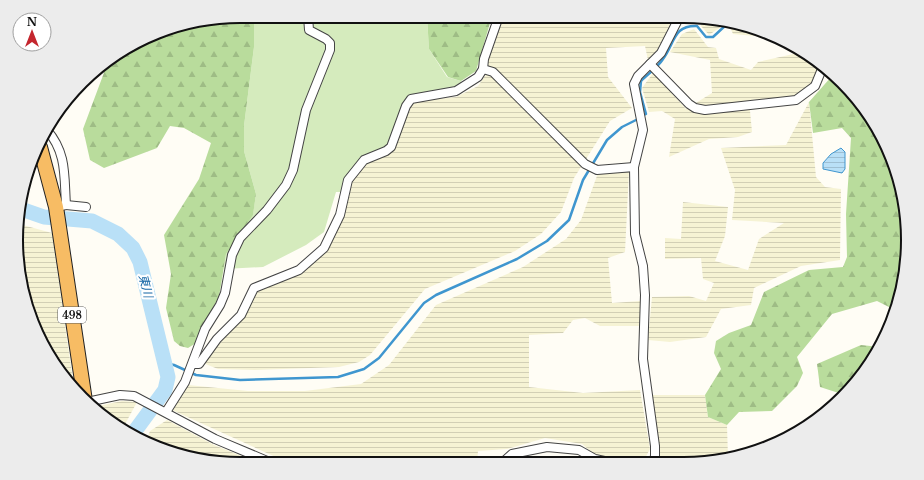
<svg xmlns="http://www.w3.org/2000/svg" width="924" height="480" font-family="'Libre Baskerville','Noto Sans JP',serif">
<defs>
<pattern id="farmland-rules" width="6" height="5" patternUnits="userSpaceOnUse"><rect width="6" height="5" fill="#f6f3d4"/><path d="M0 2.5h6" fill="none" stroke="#d2cfb5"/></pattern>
<pattern id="forest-firs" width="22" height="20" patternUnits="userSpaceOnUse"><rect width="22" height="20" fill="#b9dc9c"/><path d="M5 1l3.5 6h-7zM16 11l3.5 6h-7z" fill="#9ebc85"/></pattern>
<pattern id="water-rules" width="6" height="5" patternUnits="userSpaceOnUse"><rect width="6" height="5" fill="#b9e0f7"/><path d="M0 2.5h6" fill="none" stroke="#9ebfd3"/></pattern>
</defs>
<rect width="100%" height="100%" fill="#fffdf5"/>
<g fill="url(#farmland-rules)">
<polygon points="503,16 674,16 658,51 648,60 645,46 606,48 608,77 632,108 610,121 574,178 561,212 541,234 515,251 425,289 370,355 359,362 339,367 255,370 218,369 203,363 244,315 256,290 300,274 328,248 351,181 367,163 394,149 412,102 456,97 478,86 487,73 486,61"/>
<polygon points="699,17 725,24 709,35 701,26"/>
<polygon points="729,25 761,33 755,36 733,34"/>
<polygon points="694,29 708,47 716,48 719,59 751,70 758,62 798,53 798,50 819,67 814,85 794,98 749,100 752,132 738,137 709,139 669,157 675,119 662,111 649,112 642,88 653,73 686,109 712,93 710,60 670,52 682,34"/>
<polygon points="809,102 816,177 825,187 841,189 840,260 801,266 754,288 751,305 721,309 706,337 670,342 648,340 652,297 689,296 706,301 714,283 703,279 701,258 665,259 665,238 681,239 683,202 728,207 725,236 715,261 748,270 759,239 784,223 732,220 735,190 721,148 786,145"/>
<polygon points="629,171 625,252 608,258 612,303 640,301 640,326 600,326 585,318 573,320 563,333 529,335 529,387 583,393 640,390 650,449 643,462 596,456 582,444 545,438 507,449 478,451 477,463 289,463 172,410 188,385 248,391 305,391 361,384 389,365 436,305 523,267 566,239 581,220 598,173"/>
<polygon points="19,224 52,233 74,388 39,339 16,255"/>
<polygon points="652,395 705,395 708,417 727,425 728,458 690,462 660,462"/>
<polygon points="122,401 137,402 123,428 97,409 98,406"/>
<polygon points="167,420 214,445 259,463 226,464 146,442 150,431"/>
</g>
<polygon fill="#d5ebbd" points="254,16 427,16 429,49 447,77 461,81 461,85 410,96 404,102 387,146 363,156 343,181 341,192 336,192 324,232 306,245 263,267 224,269 226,254 253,214 256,194 244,151 244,126 254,47"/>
<g fill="url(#forest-firs)">
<polygon points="240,16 254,16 254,47 244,126 244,151 256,194 253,215 226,254 219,297 204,323 196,343 188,348 180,346 174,341 166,308 171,274 164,235 199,179 211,143 184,128 170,126 157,148 104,168 90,160 83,129 105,70 104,62 168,28"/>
<polygon points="427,16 492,16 476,71 461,81 448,77 429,49"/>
<polygon points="832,76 853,92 896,168 908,255 893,309 877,301 832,314 797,357 803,373 797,386 772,411 739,412 727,425 708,417 705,395 721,369 714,353 716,341 729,333 751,325 764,292 809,270 843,267 847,257 846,214 851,138 842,128 813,133 809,102"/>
<polygon points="861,345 880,347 853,388 845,395 820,387 817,364"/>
</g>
<polygon fill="url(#water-rules)" stroke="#3f96cf" points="841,148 845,152 845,169 842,173 823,169 823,163 831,154"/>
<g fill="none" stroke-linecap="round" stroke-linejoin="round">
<g stroke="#3f96cf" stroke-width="2.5">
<path d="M642 116 646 114 640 92 641 81C648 74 658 67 663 59 675 43 673 25 697 26L706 37H713L727 24"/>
<polyline points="165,363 174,365 196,375 240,380 338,377 364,369 379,358 424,303 436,295 517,259 547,241 569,220 583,180 607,140 622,127 638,119"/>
</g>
<polyline stroke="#b9e0f7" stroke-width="15" points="21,209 44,217 92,221 118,234 133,248 140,262 168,377 165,390 132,435"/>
<defs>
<g id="minor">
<polyline points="650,64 689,104 695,108 705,110 796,100 815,86 822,69"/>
<polyline points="483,69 493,72 585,164 597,170 634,167"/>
<path d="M47 130C67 153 64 176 66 205L56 207"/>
<polyline points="66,205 86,207"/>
<polyline points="193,364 199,364 217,339 241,315 254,288 299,270 324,248 340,215 348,180 364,160 386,151 391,147 406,106 411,99 456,91 478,77 483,69 484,59 499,16"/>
<polyline points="87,402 120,395 134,396 215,439 272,463"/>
<polyline points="166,412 185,382 205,329 220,305 225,293 232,255 240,238 267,210 286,185 293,170 306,110 330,50 330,43 326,39 309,30 308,16"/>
<polyline points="653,462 655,456 655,446 643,359 645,295 643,266 635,234 634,167 643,130 634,84 638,76 661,53 680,16"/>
<polyline points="502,463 512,454 547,447 579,450 595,459 609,462"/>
</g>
<polyline id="trunk" points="40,147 56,207 85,401"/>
</defs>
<use href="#minor" stroke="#444" stroke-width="10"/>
<use href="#trunk" stroke="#222" stroke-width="16"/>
<use href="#minor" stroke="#fff" stroke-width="8"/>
<use href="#trunk" stroke="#f7bc64" stroke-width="14"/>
</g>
<g text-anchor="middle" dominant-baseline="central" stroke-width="4" stroke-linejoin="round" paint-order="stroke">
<rect fill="#fff" stroke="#585858" stroke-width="1" x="58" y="307" width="28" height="16" rx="3"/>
<g font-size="10" font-weight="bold" fill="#111">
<text x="72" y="315">498</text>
</g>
<g font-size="12" font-style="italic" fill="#1768a6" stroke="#fff">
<text transform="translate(146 286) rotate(76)">東川</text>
</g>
</g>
<path d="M0 0H924V480H0ZM240 23H684A217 217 0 0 1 901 240V240A217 217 0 0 1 684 457H240A217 217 0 0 1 23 240V240A217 217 0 0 1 240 23Z" fill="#ececec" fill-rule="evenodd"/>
<path fill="none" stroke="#111" stroke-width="2" d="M240 23H684A217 217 0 0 1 901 240V240A217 217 0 0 1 684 457H240A217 217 0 0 1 23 240V240A217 217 0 0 1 240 23Z"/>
<g transform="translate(32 32)"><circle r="19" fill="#ffffff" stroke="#a0a0a0"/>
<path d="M0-3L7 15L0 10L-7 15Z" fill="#c4262e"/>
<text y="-6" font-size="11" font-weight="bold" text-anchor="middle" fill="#111111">N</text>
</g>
</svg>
